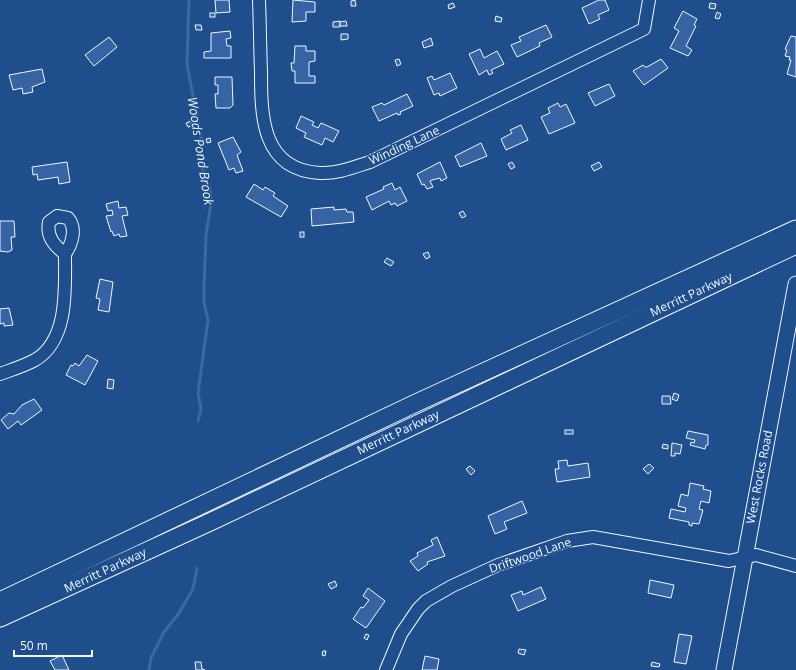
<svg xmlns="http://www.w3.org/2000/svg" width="796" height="670" font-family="'Open Sans',sans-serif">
<rect width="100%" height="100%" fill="#1f4e8c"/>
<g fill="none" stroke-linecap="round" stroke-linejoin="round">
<g stroke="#3b69a3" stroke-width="3">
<polyline points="189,0 187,64 202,143 201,165 210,189 211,203 206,235 204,287 204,302 208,320 198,393 201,409 198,421"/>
<polyline points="149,670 151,658 164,632 179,613 193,589 197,568"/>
</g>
</g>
<g fill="#3563a3" stroke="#f2f6ff">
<polygon points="215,0 229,0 230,12 216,13"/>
<polygon points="293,0 315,2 315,12 306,12 306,21 292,22"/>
<polygon points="355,0 356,6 351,6 351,1"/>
<polygon points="599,0 605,0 609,10 598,15 600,19 589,24 582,8"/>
<polygon points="453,3 455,7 449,9 448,5"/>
<polygon points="710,3 716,4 715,9 709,8"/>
<polygon points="683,11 697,19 694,25 696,26 686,46 692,50 688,56 670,48 679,31 674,28"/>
<polygon points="717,12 721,14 719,19 715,18"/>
<rect x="210" y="13" width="5" height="4"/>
<polygon points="496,16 502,18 501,22 495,21"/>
<polygon points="340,21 340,27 333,27 333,22"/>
<polygon points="346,21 347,26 340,26 340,22"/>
<polygon points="195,25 201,25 202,30 196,30"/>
<polygon points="546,25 552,37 539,43 540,46 517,57 511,45 521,41 519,37"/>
<polygon points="230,31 231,38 226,39 227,46 231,46 231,58 204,58 204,52 211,51 211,33"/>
<polygon points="341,34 348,34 348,39 341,40"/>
<polygon points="791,36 796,37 796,77 787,74 791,60 789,60 790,57 785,56 787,50 785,49"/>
<polygon points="109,37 117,47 94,66 85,55"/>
<polygon points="431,38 433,45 424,48 422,42"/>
<polygon points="295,46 306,46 306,51 315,51 315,61 309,62 309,76 315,76 315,83 295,83 295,71 292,71 291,63 294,63"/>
<polygon points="480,49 484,58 497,51 504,64 491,70 493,73 489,75 487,70 479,75 469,54"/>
<polygon points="399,59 401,64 397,66 395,60"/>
<polygon points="661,59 668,68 644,85 633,71 643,65 645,67 647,67"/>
<polygon points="42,69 45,82 32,87 33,92 23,94 22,88 13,90 9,75"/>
<polygon points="450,73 457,88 440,96 439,93 434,95 427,78 432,76 434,80"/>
<polygon points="215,77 232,77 233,105 230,108 216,108 215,94 218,94 218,85 215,85"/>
<polygon points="609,84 615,96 595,106 588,93"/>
<polygon points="407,94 413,106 400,112 401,114 398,115 397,113 379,121 372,107 382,103 384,105"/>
<polygon points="558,103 560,107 566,104 575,123 549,134 541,117 550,113 548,108"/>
<polygon points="301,116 314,122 312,125 318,128 321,123 339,131 333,142 325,138 322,145 304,137 306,133 296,128"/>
<polygon points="191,121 193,126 188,127 186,123"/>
<polygon points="521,125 528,140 506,150 501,139 512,133 510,130"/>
<polygon points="233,137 241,152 237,155 243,171 236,173 234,168 229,170 218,143"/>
<polygon points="210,138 211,142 207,143 206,139"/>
<polygon points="481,143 487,156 460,167 455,156"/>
<polygon points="67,162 70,182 59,184 58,177 38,180 37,174 33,175 32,167"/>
<polygon points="440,162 447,178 441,181 440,178 432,180 430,181 433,187 427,189 424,184 422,185 417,174"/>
<polygon points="512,162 515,167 511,169 508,164"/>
<polygon points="599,162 602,167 594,171 591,166"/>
<polygon points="392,183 395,190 400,187 407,201 397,206 395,203 391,205 389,201 372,210 366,197 384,189 383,187"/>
<polygon points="254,184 263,190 265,187 275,193 273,196 288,206 281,217 246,197"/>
<polygon points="118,201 119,208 126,207 128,215 122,216 127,236 120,237 119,234 114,236 112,231 111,232 106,216 113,215 112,210 108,211 106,204"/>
<polygon points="334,207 334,210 346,209 347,212 353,212 354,222 312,226 311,209"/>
<polygon points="463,211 466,216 462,218 459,213"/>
<polygon points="0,221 14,221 15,237 11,237 12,250 8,252 0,251"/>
<rect x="300" y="232" width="4" height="5"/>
<polygon points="428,252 430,257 426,259 423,254"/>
<polygon points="387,258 394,262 391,266 384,262"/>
<polygon points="100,279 113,282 109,312 98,310 100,299 96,298"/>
<polygon points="9,308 13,325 4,326 4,323 0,324 0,309"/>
<polygon points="87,355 98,361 85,385 66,375 71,365 73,366 75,363 79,366"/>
<polygon points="108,379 114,380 113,389 107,388"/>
<polygon points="674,393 679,395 677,401 672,399"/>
<polygon points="662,396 670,396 671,404 662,404"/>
<polygon points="34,399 42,410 21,425 18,421 8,429 1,420 9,413 14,414 22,405"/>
<rect x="565" y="430" width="8" height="4"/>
<polygon points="688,431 708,435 708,445 706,445 705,449 690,445 691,442 694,443 695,440 686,438"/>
<polygon points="672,443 682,445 680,454 675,453 675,456 671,456"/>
<polygon points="663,444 668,445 668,449 662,448"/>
<polygon points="567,460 568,466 588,463 590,477 557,482 555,469 559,469 558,461"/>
<polygon points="649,464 654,468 648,474 643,469"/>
<polygon points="470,466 475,471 471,475 466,469"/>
<polygon points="690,483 704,486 703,489 711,491 709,503 701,501 699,509 703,510 699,524 692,523 692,526 689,525 689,522 669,518 671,509 685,512 686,508 678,506 681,494 688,496"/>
<polygon points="522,501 527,513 504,522 507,529 495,534 488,516"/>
<polygon points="437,537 445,556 427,562 428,564 418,571 410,561 418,556 417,553 433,545 431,540"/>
<polygon points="650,580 674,585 671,598 648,593"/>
<polygon points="335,581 337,586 331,589 328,584"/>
<polygon points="541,587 546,599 518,611 511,595 522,591 523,595"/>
<polygon points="368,588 385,601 366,628 353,619 361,607 363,608 369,600 363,596"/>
<polygon points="366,634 369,635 367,640 364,638"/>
<polygon points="679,634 692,636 686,664 674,662"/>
<polygon points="519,649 526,650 524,655 518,653"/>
<polygon points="323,651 326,651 325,656 322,655"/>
<polygon points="62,655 69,670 55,670 50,661"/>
<polygon points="425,656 439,659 437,670 422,670"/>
<polygon points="195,662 201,662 202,669 205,670 196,670"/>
<polygon points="652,662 660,664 659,667 651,666"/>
</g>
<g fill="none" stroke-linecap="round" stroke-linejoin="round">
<defs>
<g id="minor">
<path d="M259 0C260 24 260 47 261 71 261 115 261 170 320 173 337 174 354 167 370 162L644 29 649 0"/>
<path d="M0 374C11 370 24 366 35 360 69 340 65 288 65 254 72 244 77 228 68 218L57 216 49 222C46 237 55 246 65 254"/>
<polyline points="386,670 401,634 418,609 426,601 452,586 498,565 567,541 593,537 729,561 756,555 796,566"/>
</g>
<polyline id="major" points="724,670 796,284"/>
<g id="highway">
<polyline points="0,601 416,403 796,229"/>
<polyline points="0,618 210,522 796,245"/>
</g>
</defs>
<use href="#minor" stroke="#f2f6ff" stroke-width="14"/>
<use href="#major" stroke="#f2f6ff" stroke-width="17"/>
<use href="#highway" stroke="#f2f6ff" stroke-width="19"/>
<use href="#minor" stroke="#1f4e8c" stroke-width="12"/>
<use href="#major" stroke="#1f4e8c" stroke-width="15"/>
<use href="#highway" stroke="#1f4e8c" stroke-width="17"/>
</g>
<g text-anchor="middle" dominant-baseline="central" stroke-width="3" stroke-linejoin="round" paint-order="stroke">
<g font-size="12" fill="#f2f6ff" stroke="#1f4e8c">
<text transform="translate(404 145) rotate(-25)">Winding Lane</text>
<text transform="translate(691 294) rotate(-25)">Merritt Parkway</text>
<text transform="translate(398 432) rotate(-25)">Merritt Parkway</text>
<text transform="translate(759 477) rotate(-79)">West Rocks Road</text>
<text transform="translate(530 555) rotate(-19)">Driftwood Lane</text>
<text transform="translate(105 570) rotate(-25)">Merritt Parkway</text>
</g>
<g font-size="13" font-style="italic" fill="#f2f6ff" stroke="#1f4e8c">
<text transform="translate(201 151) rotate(81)">Woods Pond Brook</text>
</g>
</g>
<path d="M14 650v6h78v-6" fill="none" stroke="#f2f6ff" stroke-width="2"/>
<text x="20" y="650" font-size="12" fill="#f2f6ff" stroke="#1f4e8c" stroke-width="3" paint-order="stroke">50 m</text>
</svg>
